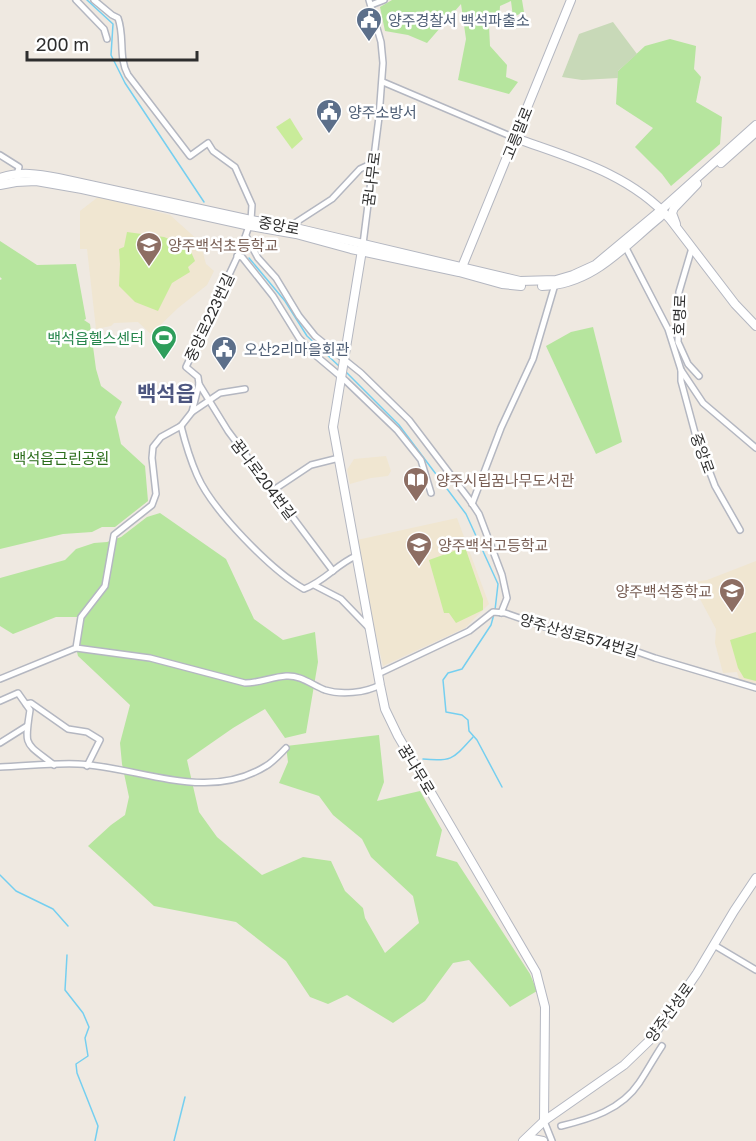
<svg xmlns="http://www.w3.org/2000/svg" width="756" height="1141" font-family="'Golos Text','Noto Sans KR',sans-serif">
<rect width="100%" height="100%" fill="#efe9e1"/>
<g fill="#f0e6d1">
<polygon points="98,197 170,215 200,242 206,264 214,271 207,285 178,308 151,334 138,322 114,323 111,326 96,329 87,249 80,249 80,211"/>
<polygon points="386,456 391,471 388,476 371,478 350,484 347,470 354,459"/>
<polygon points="457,518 489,604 465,628 383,666 367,597 357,540"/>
<polygon points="756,561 756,684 739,679 737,672 723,673 715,643 716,629 700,599 694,582 707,580"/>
</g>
<g fill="#b6e59e">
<polygon points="392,0 522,0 524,12 513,17 511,1 500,6 499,21 489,26 490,46 507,65 506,77 518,82 509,94 458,80 466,39 461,4 427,43 408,35 385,31 380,7"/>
<polygon points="670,39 696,46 694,69 701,77 696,102 722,117 720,144 671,186 662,174 635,147 653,128 616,104 618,71 645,46"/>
<polygon points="0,241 37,265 76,264 86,319 84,320 90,324 96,369 101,386 122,402 115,417 121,444 145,466 148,501 115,527 102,527 92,532 63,534 0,549 0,280 2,279 0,277"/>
<polygon points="593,327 622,442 596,454 546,346 571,332"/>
<polygon points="160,513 226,559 254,619 283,640 315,632 318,662 306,733 285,738 265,709 233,728 187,760 199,812 217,837 262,875 303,857 331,861 345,891 363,908 365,918 385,953 419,923 413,896 371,857 362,839 333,815 319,796 279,783 288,762 286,746 379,735 384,782 377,801 420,791 442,830 436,856 457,862 530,974 537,991 510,1007 469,960 453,963 425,1001 393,1023 347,995 328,1004 310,997 286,961 236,922 154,906 88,846 111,825 125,815 129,797 122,764 120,743 130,705 78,656 76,648 80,617 56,617 13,634 0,626 0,578 65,560 76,549 94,543 107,542 121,537 147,517"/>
</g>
<polygon fill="#c8d9b8" points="613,22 637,54 618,71 618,78 582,80 562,77 579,34"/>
<g fill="#c9ec9a">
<polygon points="290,118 303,139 292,149 276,127"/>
<polygon points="127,232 164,237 189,247 195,261 188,267 190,272 172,283 158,311 135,302 119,286 120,264 119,249 124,247"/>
<polygon points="465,547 483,599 483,610 456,623 449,613 444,613 429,560"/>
<polygon points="756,632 756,681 744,678 738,668 730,640"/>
</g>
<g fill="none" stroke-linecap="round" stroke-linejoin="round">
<g stroke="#75cff0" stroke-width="1.5">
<polyline points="87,0 113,24 111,55 125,83 204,202"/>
<polyline points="249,258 285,301 307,336 340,367"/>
<polyline points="346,372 399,425 466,514 498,584 495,610"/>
<polyline points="494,614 491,625 462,669 448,673 443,680 446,712 462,715 468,720 469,731 477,740 502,787"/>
<path d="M423 759C452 762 453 759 473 737"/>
<polyline points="0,875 16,891 53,909 68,926"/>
<polyline points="67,955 65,990 83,1013 89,1027 85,1038 88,1056 76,1064 77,1073 98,1126 95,1141"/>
<polyline points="174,1141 185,1097"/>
</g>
<defs>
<g id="street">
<polyline points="76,0 104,29 107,39"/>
<polyline points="371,5 384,0"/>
<polyline points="383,82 515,138"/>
<polyline points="0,155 19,167 17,175"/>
<polyline points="294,228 295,223 332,199 360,169 373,163"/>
<polyline points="246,236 258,258 276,278 299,316 315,336 361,373 409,420 469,499 479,514 502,575 507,598 501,613"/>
<polyline points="363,244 379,117 383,63 381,42 369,0"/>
<polyline points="625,246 668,329 681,370 703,403 756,448"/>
<polyline points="692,248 679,292 678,342 688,364 699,376"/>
<polyline points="237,256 242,257 273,296 299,338 314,354 346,381 397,430 421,460 431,493"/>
<polyline points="681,370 681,381 695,433 715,486 740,530"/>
<polyline points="199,384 228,431 333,571"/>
<polyline points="192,412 220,393 245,389"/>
<path d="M181 426C185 442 190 459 197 475 212 510 271 570 304 589 325 581 337 564 356 556"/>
<polyline points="272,491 311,465 339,458"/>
<polyline points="472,504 501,428 533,359 556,281"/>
<polyline points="314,585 341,599 369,628"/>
<path d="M76 648 150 658 245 683C259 683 272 677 286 676 301 675 312 685 325 690 341 695 365 693 380 685"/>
<polyline points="378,674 469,631 493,612 505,613 545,627 581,632 655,658 756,688"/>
<path d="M0 679 76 648 81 617 105 586 114 535 152 505 156 494 152 458 153 447 161 437 181 426 192 412 199 384 198 377 186 367 241 249 251 220 252 205 235 167 213 151 208 143 190 156 128 75C118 57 125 37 118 18L112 15 94 0"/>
<path d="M0 701 18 693 30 710C24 748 25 742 54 765"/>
<polyline points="26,704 31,703 68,729 87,732 100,740 87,766"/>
<polyline points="0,743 27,726"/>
<path d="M0 767C26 766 52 763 78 764 140 767 207 803 266 766 273 762 280 754 286 748"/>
<polyline points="714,945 756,970"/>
<polyline points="544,1121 552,1141"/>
<path d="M561 1126C590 1119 621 1110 639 1083 647 1071 654 1058 662 1046"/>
</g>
<g id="secondary">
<path d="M515 138C570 158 629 173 670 219L735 304 756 326"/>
<polyline points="721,163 756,132"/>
<path d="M0 178C20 171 39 174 58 178L251 220 283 225 520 281 556 280 573 275 595 265 661 210 756 125"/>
<polyline points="0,185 16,182 36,181 82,189 250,226 296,234 351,249 459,272 502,284 521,286"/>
<polyline points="676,224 672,213 674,208 697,184"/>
<polyline points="363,244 333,427 380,685 385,709 398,736 536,972 545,1007 544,1121"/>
<polyline points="462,267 571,0"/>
<path d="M542 286C593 285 624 246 660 217"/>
<polyline points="523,1141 544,1121 624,1065 652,1038 697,973 734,911 756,878"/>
<polyline points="526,1141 533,1139 543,1141"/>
</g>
</defs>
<use href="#street" stroke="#b4b7c1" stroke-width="8"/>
<use href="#secondary" stroke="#b4b7c1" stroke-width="10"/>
<use href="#street" stroke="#fff" stroke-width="5"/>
<use href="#secondary" stroke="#fff" stroke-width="8"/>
</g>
<defs>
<symbol id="civic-pin" viewBox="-11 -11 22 30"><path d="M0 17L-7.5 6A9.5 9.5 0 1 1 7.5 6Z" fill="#5c6f8a" stroke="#fff"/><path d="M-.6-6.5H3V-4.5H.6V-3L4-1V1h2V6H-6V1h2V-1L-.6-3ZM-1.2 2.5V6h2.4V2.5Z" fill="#fff"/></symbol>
<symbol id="school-pin" viewBox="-11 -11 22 30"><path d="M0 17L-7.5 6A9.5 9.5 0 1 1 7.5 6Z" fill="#8d6e63" stroke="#fff"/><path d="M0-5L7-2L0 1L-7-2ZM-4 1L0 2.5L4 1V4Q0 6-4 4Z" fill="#fff"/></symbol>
<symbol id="stadium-pin" viewBox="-11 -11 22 30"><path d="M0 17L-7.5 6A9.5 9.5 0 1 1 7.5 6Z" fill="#2e9e5b" stroke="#fff"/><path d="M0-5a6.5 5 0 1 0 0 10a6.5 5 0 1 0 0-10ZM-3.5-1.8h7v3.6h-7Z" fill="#fff"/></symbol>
<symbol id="library-pin" viewBox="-11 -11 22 30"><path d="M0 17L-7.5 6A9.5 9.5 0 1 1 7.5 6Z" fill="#8d6e63" stroke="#fff"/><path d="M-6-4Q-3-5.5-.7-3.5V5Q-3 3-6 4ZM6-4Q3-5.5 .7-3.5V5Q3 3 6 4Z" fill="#fff"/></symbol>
</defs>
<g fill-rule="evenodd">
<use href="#civic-pin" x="354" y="5" width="30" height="40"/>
<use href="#civic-pin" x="314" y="97" width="30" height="40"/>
<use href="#school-pin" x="134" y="230" width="30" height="40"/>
<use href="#stadium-pin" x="149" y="323" width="30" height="40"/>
<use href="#civic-pin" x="209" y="334" width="30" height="40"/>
<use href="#library-pin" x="401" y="465" width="30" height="40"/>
<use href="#school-pin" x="404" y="530" width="30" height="40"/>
<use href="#school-pin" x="717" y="576" width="30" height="40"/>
</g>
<g text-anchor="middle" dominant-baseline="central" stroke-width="5" stroke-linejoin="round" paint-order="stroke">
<g font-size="15" fill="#4e5e75" stroke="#fff" text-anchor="start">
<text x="388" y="20">양주경찰서 백석파출소</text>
<text x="348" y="112">양주소방서</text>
<text x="244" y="349">오산2리마을회관</text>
</g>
<g font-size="15" fill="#2e2e2e" stroke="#fff">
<text transform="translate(517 133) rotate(-68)">고릉말로</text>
<text transform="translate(371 179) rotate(-83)">꿈나무로</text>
<text transform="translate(279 225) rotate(11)">중앙로</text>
<text transform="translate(679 315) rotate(-88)">호명로</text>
<text transform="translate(209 317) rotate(-65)">중앙로223번길</text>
<text transform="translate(703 453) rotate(70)">중앙로</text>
<text transform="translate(264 479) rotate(53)">꿈나로204번길</text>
<text transform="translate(579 635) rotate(16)">양주산성로574번길</text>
<text transform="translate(417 769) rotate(59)">꿈나무로</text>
<text transform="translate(669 1012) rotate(-54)">양주산성로</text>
</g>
<g font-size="15" fill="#785e54" stroke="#fff" text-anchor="start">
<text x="168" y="245">양주백석초등학교</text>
<text x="436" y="480">양주시립꿈나무도서관</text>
<text x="438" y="545">양주백석고등학교</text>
<text x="712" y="591" text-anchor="end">양주백석중학교</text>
</g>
<g font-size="15" fill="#27864d" stroke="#fff" text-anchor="end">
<text x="144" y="338">백석읍헬스센터</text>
</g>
<g font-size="15" fill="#2c6e1b" stroke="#fff">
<text x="61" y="458">백석읍근린공원</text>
</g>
<g font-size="21" font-weight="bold" fill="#4d5680" stroke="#fff">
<text x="166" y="393">백석읍</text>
</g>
</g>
<path d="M27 51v9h170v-9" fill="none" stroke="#2e2e2e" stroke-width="3"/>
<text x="36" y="51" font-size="18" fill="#2e2e2e" stroke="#ffffff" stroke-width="4.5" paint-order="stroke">200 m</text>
</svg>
